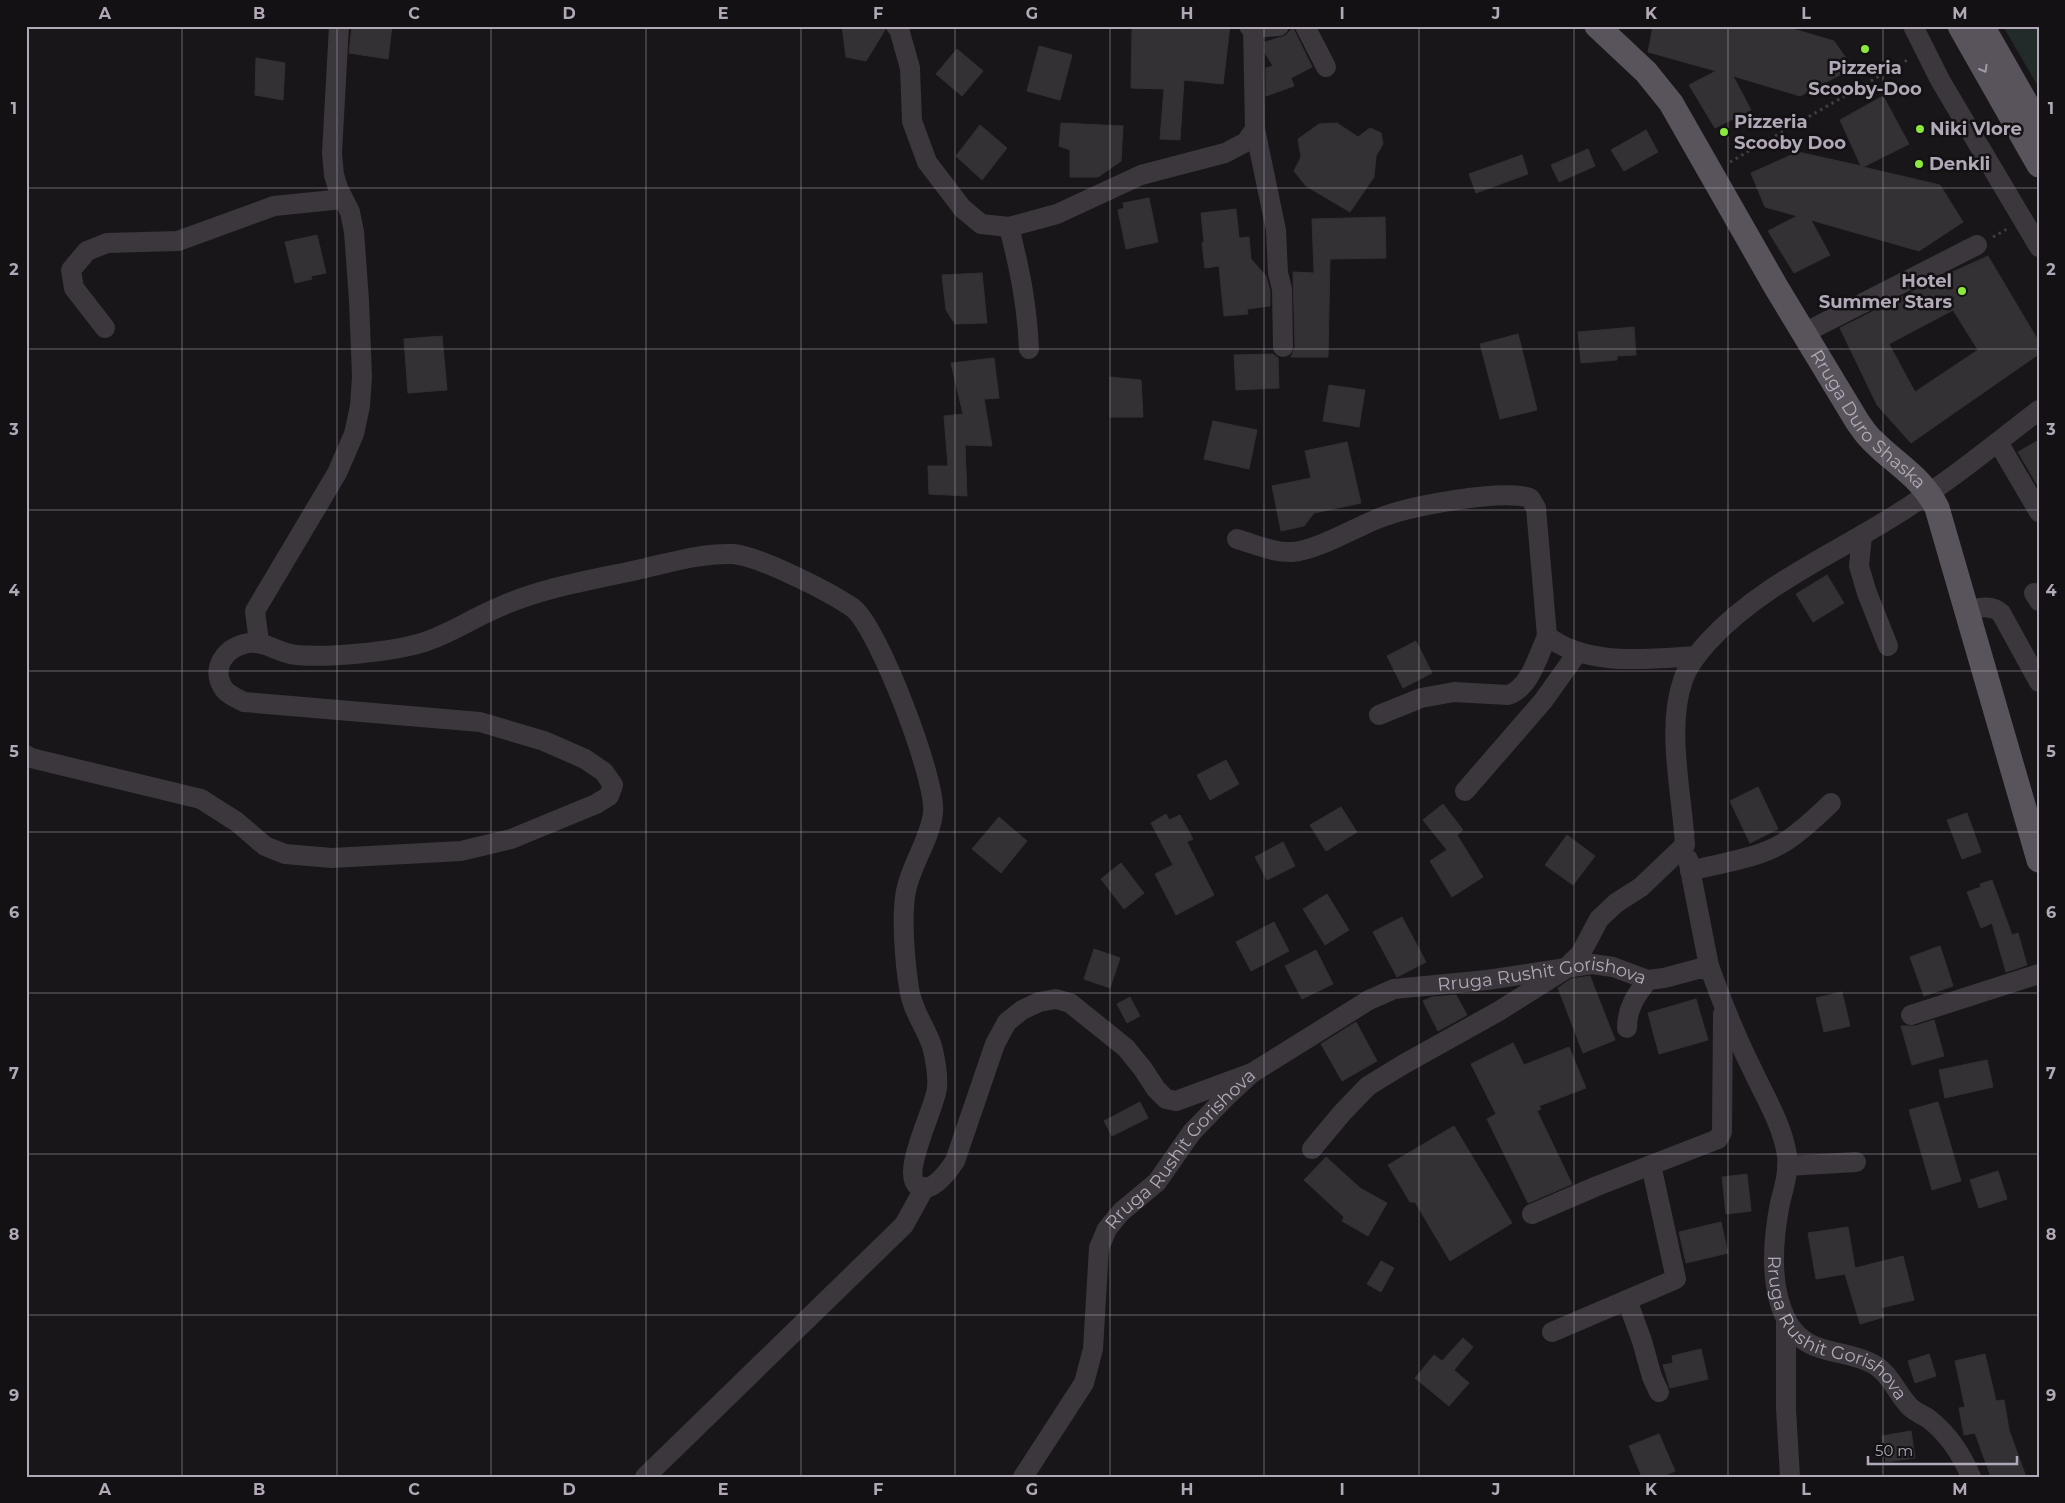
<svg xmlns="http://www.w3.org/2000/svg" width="2065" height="1503" font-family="Montserrat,sans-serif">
<rect width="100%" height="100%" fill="#181618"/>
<polygon fill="#222b2a" points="2003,26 2039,26 2039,88"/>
<g fill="#343134" stroke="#333034" fill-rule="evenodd">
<polygon points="352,26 392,26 388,59 349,53"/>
<polygon points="842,26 884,26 885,30 866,61 846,57"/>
<polygon points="1132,26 1230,26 1223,84 1184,80 1180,140 1160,139 1164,89 1131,88"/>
<polygon points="1653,26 1783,26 1834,41 1853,68 1800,96 1733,76 1751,110 1715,128 1689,85 1716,71 1648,52"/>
<polygon points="1293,28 1312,67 1291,78 1294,86 1266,96 1266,68 1273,66 1265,53 1265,42 1285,36"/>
<polygon points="1039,46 1072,55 1060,100 1027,91"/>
<polygon points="957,49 983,71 962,96 936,74"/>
<polygon points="256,58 285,63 283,100 255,95"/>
<polygon points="1883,96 1909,144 1863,167 1940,185 1963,222 1919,251 1811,220 1830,255 1794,273 1768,231 1797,216 1765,207 1751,173 1798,152 1861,166 1840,120"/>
<polygon points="1061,123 1123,126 1121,161 1098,177 1070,177 1070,150 1059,146"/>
<polygon points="1337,123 1358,137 1370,128 1381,133 1383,144 1376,156 1374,177 1350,212 1306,186 1294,171 1301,157 1298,139 1319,124"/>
<polygon points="980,125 1007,148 982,180 956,156"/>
<polygon points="1646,130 1658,152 1624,171 1611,150"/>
<polygon points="1588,149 1595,166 1559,182 1551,165"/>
<polygon points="1522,155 1528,174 1476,193 1469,174"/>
<polygon points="1149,198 1158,242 1126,249 1118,210 1124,208 1123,203"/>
<polygon points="1236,209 1239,238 1249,237 1251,259 1266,276 1270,291 1270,306 1247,309 1248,314 1224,316 1219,266 1205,268 1202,243 1204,242 1201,213"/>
<polygon points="1385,217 1386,258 1330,259 1328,357 1291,357 1295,347 1293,272 1314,273 1312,219"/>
<polygon points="317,235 326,273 311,276 312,279 295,283 285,242"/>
<path d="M1988 256 2039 342V354L1911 443 1877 405 1840 328 1935 280ZM1953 310 1978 350 1915 392 1889 344Z"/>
<polygon points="982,273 987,323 955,324 946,310 942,275"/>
<polygon points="1634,327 1636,355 1617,356 1617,360 1581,363 1578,332"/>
<polygon points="1518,334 1537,410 1500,419 1480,344"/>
<polygon points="442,336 447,390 408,393 404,339"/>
<polygon points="1273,354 1278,358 1279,388 1236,390 1234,355"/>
<polygon points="994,358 999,398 984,399 992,446 965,445 967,496 929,494 928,466 948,466 944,416 963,414 951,363"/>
<polygon points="1110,377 1141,380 1143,417 1110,417"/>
<polygon points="1329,385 1365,390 1359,427 1323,421"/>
<polygon points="1213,421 1257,430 1249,469 1204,459"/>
<polygon points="2039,440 2039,488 2018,452"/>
<polygon points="1347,442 1361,503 1314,513 1304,526 1281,531 1272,486 1311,478 1305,451"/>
<polygon points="1827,575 1844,603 1813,622 1796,594"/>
<polygon points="1416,641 1432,673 1403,688 1387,656"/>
<polygon points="1226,760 1239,784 1210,800 1197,775"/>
<polygon points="1758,787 1778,829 1750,843 1730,801"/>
<polygon points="1443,804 1463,830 1457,835 1483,877 1452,897 1430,861 1447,850 1423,820"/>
<polygon points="1341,807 1357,832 1326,851 1310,825"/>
<polygon points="1967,813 1981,852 1962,859 1947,820"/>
<polygon points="1166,814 1169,820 1180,815 1193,839 1187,842 1214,895 1176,915 1155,874 1173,865 1151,823"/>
<polygon points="999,817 1027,841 1001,873 972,849"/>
<polygon points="1567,835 1595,856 1573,885 1545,865"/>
<polygon points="1283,842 1295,866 1267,880 1255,857"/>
<polygon points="1121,863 1144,893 1124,909 1101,879"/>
<polygon points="1992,880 2012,935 2018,933 2027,965 2006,972 1992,923 1981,928 1967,892 1981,887 1980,884"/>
<polygon points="1327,894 1349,930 1325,945 1303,909"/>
<polygon points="1402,917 1426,962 1397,977 1373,932"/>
<polygon points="1274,922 1289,951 1251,971 1236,942"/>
<polygon points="1940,946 1953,986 1924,996 1910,957"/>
<polygon points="1094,949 1120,958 1110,988 1084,979"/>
<polygon points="1316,950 1333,984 1302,999 1285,966"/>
<polygon points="1590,976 1615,1040 1583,1053 1558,988 1571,979"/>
<polygon points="1842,992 1850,1026 1824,1032 1816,998"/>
<polygon points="1456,995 1467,1015 1438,1031 1423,1001 1432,997"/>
<polygon points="1130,997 1140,1016 1127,1023 1117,1004"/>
<polygon points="1696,999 1708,1040 1659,1054 1648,1013"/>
<polygon points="1934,1020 1944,1056 1912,1065 1901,1026 1915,1026"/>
<polygon points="1356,1022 1377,1061 1342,1081 1321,1044"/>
<polygon points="1513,1043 1524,1065 1569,1047 1586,1088 1539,1106 1541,1109 1537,1111 1572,1184 1528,1203 1487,1119 1496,1114 1471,1064"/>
<polygon points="1987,1060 1993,1087 1945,1098 1939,1070"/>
<polygon points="1140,1102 1148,1118 1112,1136 1104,1121"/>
<polygon points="1938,1102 1961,1181 1932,1190 1909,1110"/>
<polygon points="1454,1126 1512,1223 1450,1261 1415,1202 1410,1202 1388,1165"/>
<polygon points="1326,1157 1360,1188 1387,1203 1368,1236 1342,1221 1344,1217 1304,1180"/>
<polygon points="1998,1171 2007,1199 1979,1208 1970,1180"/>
<polygon points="1747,1174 1751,1211 1726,1214 1722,1177"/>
<polygon points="1721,1222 1728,1253 1686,1263 1679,1232"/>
<polygon points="1848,1227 1855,1268 1903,1256 1914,1300 1881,1308 1884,1317 1860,1324 1845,1274 1816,1279 1808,1233"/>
<polygon points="1381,1261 1394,1268 1381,1292 1367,1284"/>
<polygon points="1463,1338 1473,1347 1454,1370 1469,1383 1449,1406 1415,1378 1434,1355 1442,1361"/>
<polygon points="1701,1349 1708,1379 1670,1388 1663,1365 1673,1363 1672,1356"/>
<polygon points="1929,1354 1936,1376 1915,1383 1908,1361"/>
<polygon points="1985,1354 1996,1401 2004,1400 2009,1430 2026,1477 1991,1477 1975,1433 1964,1435 1959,1408 1965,1407 1955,1361"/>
<polygon points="1911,1431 1915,1458 1886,1462 1882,1436"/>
<polygon points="1659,1434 1675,1471 1662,1477 1642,1477 1629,1446"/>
</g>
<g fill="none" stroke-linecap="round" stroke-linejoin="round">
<g stroke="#413d44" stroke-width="3" stroke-dasharray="2.5 4" stroke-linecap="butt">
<polyline points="1730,162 1909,59"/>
<polyline points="1993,237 2007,229"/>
</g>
<g stroke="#3b373d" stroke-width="20">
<polyline points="896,26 899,29 910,68 912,121 927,162 962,208 981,224 1009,227 1057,214 1141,175 1225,153 1246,142 1255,129 1253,28"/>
<polyline points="1249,26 1253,28 1279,26"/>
<polyline points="1305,26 1326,67"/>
<polyline points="1913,26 1940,80 2039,247"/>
<polyline points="1255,129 1276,230 1278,273 1282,289 1283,347"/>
<path d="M1009 227C1020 270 1027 305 1029 349"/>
<polyline points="105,328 74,288 71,270 87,251 107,243 178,241 274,206 343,199"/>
<polyline points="1804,333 1977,245"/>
<polyline points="1998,442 2039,512"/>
<polyline points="1862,535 1859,566 1867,593 1888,646"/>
<path d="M1237 539C1254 544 1274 553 1292 552 1315 551 1355 528 1377 519 1408 506 1500 489 1530 498L1536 508 1547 636C1587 667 1648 659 1695 656"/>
<polyline points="2034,593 2039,601"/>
<path d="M1966 610C1978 608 1992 604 2001 613L2039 682"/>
<polyline points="259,642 255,611 337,473 354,434 360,406 362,377 359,300 354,232 350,212 338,188 334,175 332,153 339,26"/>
<path d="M1379 715 1421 698 1454 692 1508 695C1530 688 1538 656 1547 636"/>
<path d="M26 755 31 758 201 799 237 822 265 846 285 854 332 858 461 851 511 839 596 804 609 796 613 785 604 772 585 759 544 741 480 722 244 702C236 698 226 694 222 686 212 667 225 649 244 644 263 638 278 654 297 655 328 658 391 652 421 643 448 635 471 619 497 608 541 588 590 580 637 570 669 563 700 553 733 554 759 556 830 592 853 608 878 627 937 780 933 813 930 840 911 864 906 891 901 916 905 963 909 988 912 1010 925 1026 932 1046 935 1058 938 1076 937 1088 935 1108 900 1174 918 1186 932 1195 949 1170 955 1161L995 1044 1007 1022 1022 1010 1039 1002 1056 999 1070 1003 1126 1048 1143 1069 1156 1089 1166 1099 1176 1101 1252 1073"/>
<polyline points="1465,791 1543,701 1578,652"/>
<polyline points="1688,859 1709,966"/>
<path d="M1690 871C1720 863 1756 859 1783 843 1801 832 1816 817 1831 803"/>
<polyline points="1911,1015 2039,974"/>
<path d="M1627 1028C1627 1008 1636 995 1648 980"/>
<path d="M1312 1149 1342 1113 1368 1086 1404 1064 1499 1011 1564 970 1581 953 1599 919 1616 903 1641 887 1685 845C1682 794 1666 728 1683 680 1688 665 1698 653 1708 642 1762 583 1839 552 1905 509 1952 479 1995 444 2039 410"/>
<polyline points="1787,1166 1856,1162"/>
<polyline points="1532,1214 1597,1186 1718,1139 1722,1132 1723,1014"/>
<polyline points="1627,1300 1642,1341 1652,1377 1659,1392"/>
<polyline points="1786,1319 1786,1409 1790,1477"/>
<polyline points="1552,1332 1676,1279 1651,1165"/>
<polyline points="645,1477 904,1225 925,1187"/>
<path id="s1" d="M1023 1477 1084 1383 1093 1349 1099 1248 1107 1229 1121 1212 1157 1182 1192 1132 1225 1098 1252 1073 1369 1000 1394 989 1487 980 1592 964 1613 967 1648 980 1664 978 1709 966C1722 1002 1736 1037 1753 1071 1766 1099 1782 1124 1787 1155 1789 1172 1784 1187 1780 1203 1773 1239 1769 1285 1786 1319 1806 1358 1841 1347 1873 1364 1890 1373 1897 1394 1910 1407 1915 1412 1923 1415 1929 1419 1948 1434 1962 1455 1971 1477"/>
</g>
<g stroke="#59535c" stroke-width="25">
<path id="s2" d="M1597 26 1646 72 1671 103 1776 287 1857 421C1862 428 1866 435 1872 440 1895 464 1922 477 1937 508L2039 860"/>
<polyline points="1960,26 2039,165"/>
<polyline points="1982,26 2039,126"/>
</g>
</g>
<defs><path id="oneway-chevron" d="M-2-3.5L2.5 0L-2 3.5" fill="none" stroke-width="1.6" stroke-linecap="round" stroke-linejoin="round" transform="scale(1.25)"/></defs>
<use stroke="#9f98a5" href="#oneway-chevron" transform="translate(1984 69) rotate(60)"/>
<path fill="none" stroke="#b1a9b7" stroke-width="1" stroke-opacity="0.55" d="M182 26V1477M337 26V1477M491 26V1477M646 26V1477M801 26V1477M955 26V1477M1110 26V1477M1264 26V1477M1419 26V1477M1574 26V1477M1728 26V1477M1883 26V1477M26 188H2039M26 349H2039M26 510H2039M26 671H2039M26 832H2039M26 993H2039M26 1154H2039M26 1315H2039"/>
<g fill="#8be93d" stroke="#131113" stroke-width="2">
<circle cx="1865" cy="49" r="5"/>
<circle cx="1920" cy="129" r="5"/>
<circle cx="1724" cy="132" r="5"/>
<circle cx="1919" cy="164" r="5"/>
<circle cx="1962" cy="291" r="5"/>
</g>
<g text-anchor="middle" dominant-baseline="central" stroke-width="5" stroke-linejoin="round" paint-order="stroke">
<g font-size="18" font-weight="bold" fill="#b1a9b7" stroke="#131113" text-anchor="start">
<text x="1865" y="68" text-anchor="middle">Pizzeria<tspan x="1865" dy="21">Scooby-Doo</tspan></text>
<text x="1734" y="122">Pizzeria<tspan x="1734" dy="21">Scooby Doo</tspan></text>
<text x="1930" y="129">Niki Vlore</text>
<text x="1929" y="164">Denkli</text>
<text x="1952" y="281" text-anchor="end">Hotel<tspan x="1952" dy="21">Summer Stars</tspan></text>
</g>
<g font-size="18" fill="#b1a9b7" stroke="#131113">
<text stroke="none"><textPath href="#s2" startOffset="481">Rruga Duro Shaska</textPath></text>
<text stroke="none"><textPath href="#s1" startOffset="798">Rruga Rushit Gorishova</textPath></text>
<text stroke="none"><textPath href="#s1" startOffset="378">Rruga Rushit Gorishova</textPath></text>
<text stroke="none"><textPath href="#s1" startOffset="1382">Rruga Rushit Gorishova</textPath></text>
</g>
</g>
<rect width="2065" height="1503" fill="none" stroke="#131113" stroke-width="55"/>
<path d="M1868 1456v8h149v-8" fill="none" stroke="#b1a9b7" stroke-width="2.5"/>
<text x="1875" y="1456" font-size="15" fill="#b1a9b7" stroke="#131113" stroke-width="4" paint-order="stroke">50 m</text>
<rect x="28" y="28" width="2010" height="1448" fill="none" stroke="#b1a9b7" stroke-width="2"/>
<g font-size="16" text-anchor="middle" font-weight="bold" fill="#b1a9b7">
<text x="105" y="19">A</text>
<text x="259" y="19">B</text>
<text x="414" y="19">C</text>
<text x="569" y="19">D</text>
<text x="723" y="19">E</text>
<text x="878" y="19">F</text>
<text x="1032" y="19">G</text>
<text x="1187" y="19">H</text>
<text x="1342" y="19">I</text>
<text x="1496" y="19">J</text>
<text x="1651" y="19">K</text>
<text x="1806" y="19">L</text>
<text x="1960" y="19">M</text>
<text x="14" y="114">1</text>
<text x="2051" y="114">1</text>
<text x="14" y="275">2</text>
<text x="2051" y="275">2</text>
<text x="14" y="435">3</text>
<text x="2051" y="435">3</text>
<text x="14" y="596">4</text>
<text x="2051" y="596">4</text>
<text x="14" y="757">5</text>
<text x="2051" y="757">5</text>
<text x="14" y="918">6</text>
<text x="2051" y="918">6</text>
<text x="14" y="1079">7</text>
<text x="2051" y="1079">7</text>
<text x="14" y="1240">8</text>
<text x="2051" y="1240">8</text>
<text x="14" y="1401">9</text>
<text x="2051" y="1401">9</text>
<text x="105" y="1495">A</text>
<text x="259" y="1495">B</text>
<text x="414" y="1495">C</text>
<text x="569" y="1495">D</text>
<text x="723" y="1495">E</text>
<text x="878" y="1495">F</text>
<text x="1032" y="1495">G</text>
<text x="1187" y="1495">H</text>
<text x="1342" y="1495">I</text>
<text x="1496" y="1495">J</text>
<text x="1651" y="1495">K</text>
<text x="1806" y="1495">L</text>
<text x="1960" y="1495">M</text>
</g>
</svg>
